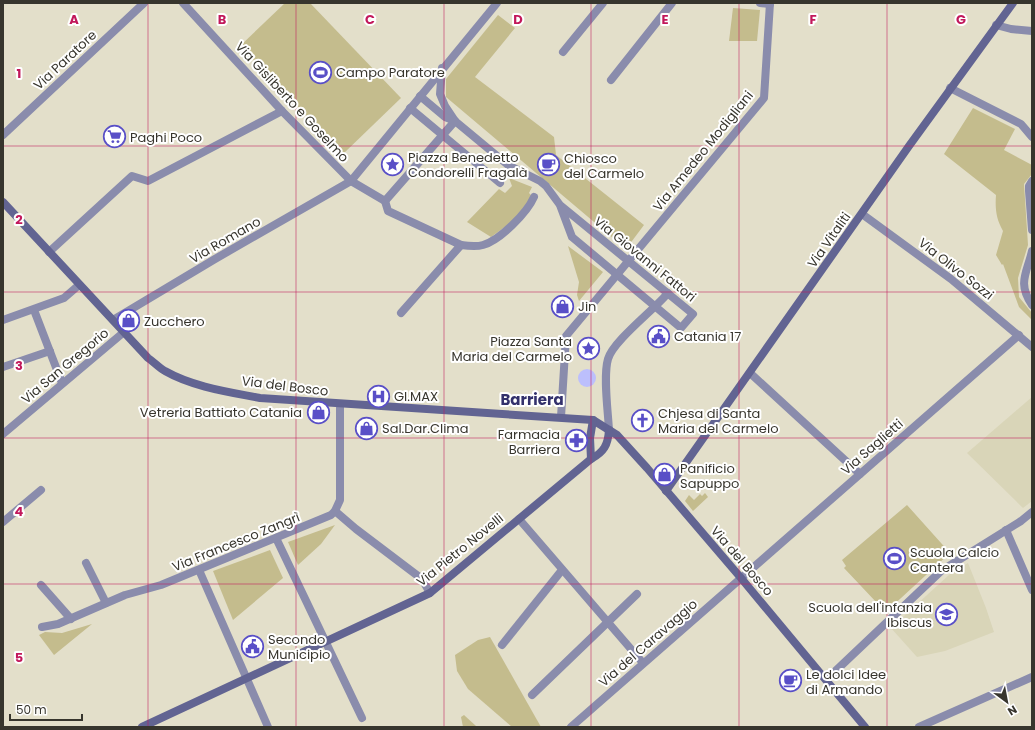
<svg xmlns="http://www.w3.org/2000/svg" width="1035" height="730" font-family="Poppins,sans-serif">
<rect width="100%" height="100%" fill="#e3dfca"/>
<g fill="#d9d5b8">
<polygon points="1032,397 1032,501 1023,508 967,453"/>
<polygon points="968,563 986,608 994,632 945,651 917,657 891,628 950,574"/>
</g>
<g fill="#c4bc8d">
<polygon points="285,3 310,3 401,98 343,154 240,46"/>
<polygon points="733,8 760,10 757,41 729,41"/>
<polygon points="498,15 515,28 475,77 554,137 556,155 644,225 626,249 446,97 446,79"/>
<path d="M973 108 1015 129 1004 150 1032 165V174L1024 184 1028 245 1018 278 1019 297 1032 313V320L1019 307 1003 264 1002 265 996 255 1003 231C996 219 995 208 996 195L944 154Z"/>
<polygon points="509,178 532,187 529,193 532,196 516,219 491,237 467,222 499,189 505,193 512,186"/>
<polygon points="568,246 603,272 579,301 577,295 579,282"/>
<polygon points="705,493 708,497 693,511 685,501 689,495 694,500 700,494 702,496"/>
<polygon points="907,505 950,553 888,610 879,601 877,603 844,568 846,566 842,560"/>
<polygon points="335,525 321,544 298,565 288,542"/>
<polygon points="270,550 283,578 233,620 213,571"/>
<polygon points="92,624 54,655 39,635 45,632 62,633"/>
<polygon points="490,637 541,727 512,727 468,689 457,671 455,655 478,640"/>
<polygon points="464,715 476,726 463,727 461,717"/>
</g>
<circle fill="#bcbffc" cx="587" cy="378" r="9"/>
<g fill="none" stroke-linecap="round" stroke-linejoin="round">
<g stroke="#8a8cac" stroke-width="8">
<polyline points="183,3 282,111 351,181 385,201 455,121"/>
<polyline points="760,3 770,4"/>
<polyline points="996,25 1011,29 1032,31"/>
<polyline points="563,52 603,3"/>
<polyline points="442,68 440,94 445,106 455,121 508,165 540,181 546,186 560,205 572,237 681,328 693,314 560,205"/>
<polyline points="611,80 672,3"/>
<polyline points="950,88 1021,124 1032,137"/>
<polyline points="420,96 445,117 455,121"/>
<polyline points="410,108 500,183"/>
<polyline points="3,135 144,3"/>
<polyline points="1032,181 1029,186 1029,191 1032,230"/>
<polyline points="385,201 388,211 461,245 401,313"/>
<polyline points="862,214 951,279 1032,347"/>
<path d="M461 245C468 246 476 247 483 245 500 240 527 213 534 197"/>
<path d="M1032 251C1027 273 1017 283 1032 305"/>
<polyline points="49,252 132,176 148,181 282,111"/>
<polyline points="34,310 62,383"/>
<polyline points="3,320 64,298 79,285"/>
<polyline points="113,320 215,259 351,181 497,3"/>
<polyline points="3,367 50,351"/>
<polyline points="750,373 860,474"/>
<polyline points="561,417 566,336 764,98 770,3"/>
<path d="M609 430C608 411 603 376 608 359 613 341 655 309 668 293"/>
<polyline points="3,434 124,332"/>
<polyline points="335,511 356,529 422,579 430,593"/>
<polyline points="519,519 643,663"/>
<polyline points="3,522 41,490"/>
<polyline points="1006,530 1032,590"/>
<polyline points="276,538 362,718"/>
<polyline points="86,563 106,603"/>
<polyline points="199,570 268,727"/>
<polyline points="41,585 71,619"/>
<polyline points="42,627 58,624 125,595 161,585 331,515 335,511 340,500 340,405"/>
<polyline points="502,645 562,570"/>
<polyline points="827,679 941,571 1021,521 1032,512"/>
<polyline points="532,695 637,594"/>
<polyline points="571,727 1019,335"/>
<polyline points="919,727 1032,677"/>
</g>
<g stroke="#626492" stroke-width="8">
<path d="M3 202 148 358C154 362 159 368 165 371 193 387 229 392 260 398L593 420 617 435 647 468 741 578 865 727"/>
<polyline points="591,459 590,438 593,420"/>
<polyline points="666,491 909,146 1013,3"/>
<path d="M142 727 430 593 591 459C604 452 608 445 609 430"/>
</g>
</g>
<path fill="none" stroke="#c2185b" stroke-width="1" stroke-opacity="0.55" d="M148 3V727M296 3V727M444 3V727M591 3V727M739 3V727M887 3V727M3 146H1032M3 292H1032M3 438H1032M3 584H1032"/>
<defs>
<symbol id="stadium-ring" viewBox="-11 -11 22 22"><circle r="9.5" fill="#fff" stroke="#594fc7" stroke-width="1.5"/><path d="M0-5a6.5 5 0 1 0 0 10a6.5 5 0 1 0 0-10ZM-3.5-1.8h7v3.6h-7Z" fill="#594fc7"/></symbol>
<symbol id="supermarket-ring" viewBox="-11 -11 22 22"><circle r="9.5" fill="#fff" stroke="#594fc7" stroke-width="1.5"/><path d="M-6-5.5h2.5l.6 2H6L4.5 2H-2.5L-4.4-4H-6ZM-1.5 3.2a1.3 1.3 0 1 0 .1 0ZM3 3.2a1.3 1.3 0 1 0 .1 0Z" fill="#594fc7"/></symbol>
<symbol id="sight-ring" viewBox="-11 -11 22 22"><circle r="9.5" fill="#fff" stroke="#594fc7" stroke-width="1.5"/><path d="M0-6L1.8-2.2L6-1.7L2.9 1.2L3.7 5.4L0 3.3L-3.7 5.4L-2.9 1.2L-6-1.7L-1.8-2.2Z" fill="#594fc7"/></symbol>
<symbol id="cafe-ring" viewBox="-11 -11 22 22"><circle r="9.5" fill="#fff" stroke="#594fc7" stroke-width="1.5"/><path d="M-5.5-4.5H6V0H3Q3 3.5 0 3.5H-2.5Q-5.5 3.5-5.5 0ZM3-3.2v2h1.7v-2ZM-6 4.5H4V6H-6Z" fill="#594fc7"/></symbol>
<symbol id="shop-ring" viewBox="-11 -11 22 22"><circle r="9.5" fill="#fff" stroke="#594fc7" stroke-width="1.5"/><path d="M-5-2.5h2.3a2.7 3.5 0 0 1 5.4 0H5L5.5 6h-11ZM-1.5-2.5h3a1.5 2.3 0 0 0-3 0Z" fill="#594fc7"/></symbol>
<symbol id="civic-ring" viewBox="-11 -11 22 22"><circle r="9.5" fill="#fff" stroke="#594fc7" stroke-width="1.5"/><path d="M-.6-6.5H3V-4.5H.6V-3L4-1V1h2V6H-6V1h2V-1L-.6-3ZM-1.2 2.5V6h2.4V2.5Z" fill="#594fc7"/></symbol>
<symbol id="hospital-ring" viewBox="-11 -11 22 22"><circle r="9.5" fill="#fff" stroke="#594fc7" stroke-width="1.5"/><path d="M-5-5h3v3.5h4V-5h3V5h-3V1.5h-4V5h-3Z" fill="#594fc7"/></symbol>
<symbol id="church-ring" viewBox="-11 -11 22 22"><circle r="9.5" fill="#fff" stroke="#594fc7" stroke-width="1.5"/><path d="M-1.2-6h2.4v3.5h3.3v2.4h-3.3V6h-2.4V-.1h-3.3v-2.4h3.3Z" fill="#594fc7"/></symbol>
<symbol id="pharmacy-ring" viewBox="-11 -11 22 22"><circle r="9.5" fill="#fff" stroke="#594fc7" stroke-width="1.5"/><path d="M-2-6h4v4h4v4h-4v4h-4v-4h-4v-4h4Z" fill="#594fc7"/></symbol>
<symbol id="school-ring" viewBox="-11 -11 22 22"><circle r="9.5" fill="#fff" stroke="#594fc7" stroke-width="1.5"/><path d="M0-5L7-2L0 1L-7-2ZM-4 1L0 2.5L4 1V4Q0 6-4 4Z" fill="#594fc7"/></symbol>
</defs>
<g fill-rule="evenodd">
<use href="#stadium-ring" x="308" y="60" width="25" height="25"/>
<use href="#supermarket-ring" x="102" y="124" width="25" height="25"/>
<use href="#sight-ring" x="380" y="152" width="25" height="25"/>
<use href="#cafe-ring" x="536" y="152" width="25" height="25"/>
<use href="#shop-ring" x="550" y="294" width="25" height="25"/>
<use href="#shop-ring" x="116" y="308" width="25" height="25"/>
<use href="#civic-ring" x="646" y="324" width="25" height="25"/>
<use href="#sight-ring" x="576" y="336" width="25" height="25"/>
<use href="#hospital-ring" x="366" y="384" width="25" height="25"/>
<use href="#shop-ring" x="306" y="400" width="25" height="25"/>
<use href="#church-ring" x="630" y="408" width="25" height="25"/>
<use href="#shop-ring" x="354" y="416" width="25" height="25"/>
<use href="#pharmacy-ring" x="564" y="428" width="25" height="25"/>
<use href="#shop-ring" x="652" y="462" width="25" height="25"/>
<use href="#stadium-ring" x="882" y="546" width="25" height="25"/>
<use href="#school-ring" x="934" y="602" width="25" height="25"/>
<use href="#civic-ring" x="240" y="634" width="25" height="25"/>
<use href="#cafe-ring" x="778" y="668" width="25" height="25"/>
</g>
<g text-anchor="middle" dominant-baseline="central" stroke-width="4" stroke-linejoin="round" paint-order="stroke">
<g font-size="13" fill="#37352d" stroke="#fff">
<text transform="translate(65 60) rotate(-43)">Via Paratore</text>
<text transform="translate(292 102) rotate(47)">Via Gisliberto e Goselmo</text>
<text transform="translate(703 151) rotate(-51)">Via Amedeo Modigliani</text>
<text transform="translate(225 240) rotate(-30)">Via Romano</text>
<text transform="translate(829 240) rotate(-55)">Via Vitaliti</text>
<text transform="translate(645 259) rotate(39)">Via Giovanni Fattori</text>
<text transform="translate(956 269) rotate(38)">Via Olivo Sozzi</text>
<text transform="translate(65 366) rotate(-40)">Via San Gregorio</text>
<text transform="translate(285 386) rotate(7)">Via del Bosco</text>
<text transform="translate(872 447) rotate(-41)">Via Saglietti</text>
<text transform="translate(236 542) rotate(-22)">Via Francesco Zangrì</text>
<text transform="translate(460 550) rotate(-39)">Via Pietro Novelli</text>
<text transform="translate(742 561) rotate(49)">Via del Bosco</text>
<text transform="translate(648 643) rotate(-41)">Via del Caravaggio</text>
</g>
<g font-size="13" fill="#37352d" stroke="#fff" text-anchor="start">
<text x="336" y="72">Campo Paratore</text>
<text x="130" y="137">Paghi Poco</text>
<text x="408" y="157">Piazza Benedetto<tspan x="408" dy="15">Condorelli Fragalà</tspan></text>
<text x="564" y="158">Chiosco<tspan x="564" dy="15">del Carmelo</tspan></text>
<text x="578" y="306">Jin</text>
<text x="144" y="321">Zucchero</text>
<text x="674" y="336">Catania 17</text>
<text x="572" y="341" text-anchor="end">Piazza Santa<tspan x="572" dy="15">Maria del Carmelo</tspan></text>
<text x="394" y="396">GI.MAX</text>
<text x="302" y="412" text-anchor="end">Vetreria Battiato Catania</text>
<text x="658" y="413">Chjesa di Santa<tspan x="658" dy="15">Maria del Carmelo</tspan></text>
<text x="382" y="428">Sal.Dar.Clima</text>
<text x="560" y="434" text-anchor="end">Farmacia<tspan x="560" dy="15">Barriera</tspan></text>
<text x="680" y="468">Panificio<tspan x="680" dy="15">Sapuppo</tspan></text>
<text x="910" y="552">Scuola Calcio<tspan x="910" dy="15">Cantera</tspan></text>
<text x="932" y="607" text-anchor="end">Scuola dell'infanzia<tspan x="932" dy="15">Ibiscus</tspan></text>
<text x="268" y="639">Secondo<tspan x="268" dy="15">Municipio</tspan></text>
<text x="806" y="674">Le dolci Idee<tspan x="806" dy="15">di Armando</tspan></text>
</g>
<g font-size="15" font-weight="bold" fill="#33316c" stroke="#fff">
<text x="532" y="399">Barriera</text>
</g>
</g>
<g font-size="13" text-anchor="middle" font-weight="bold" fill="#c2185b" stroke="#fff" stroke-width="4" stroke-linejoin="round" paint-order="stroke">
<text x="74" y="24">A</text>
<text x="222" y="24">B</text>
<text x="370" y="24">C</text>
<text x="518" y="24">D</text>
<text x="665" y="24">E</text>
<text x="813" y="24">F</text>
<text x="961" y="24">G</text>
<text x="19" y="78">1</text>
<text x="19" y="224">2</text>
<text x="19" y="370">3</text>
<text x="19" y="516">4</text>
<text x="19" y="662">5</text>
</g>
<rect width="1035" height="730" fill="none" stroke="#37352d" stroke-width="8"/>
<g transform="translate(1007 702) rotate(148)" stroke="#ffffff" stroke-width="3" paint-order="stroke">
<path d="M0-3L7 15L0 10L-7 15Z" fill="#37352d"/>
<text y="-6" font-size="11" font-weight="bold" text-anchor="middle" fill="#37352d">N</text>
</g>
<path d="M10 714v6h72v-6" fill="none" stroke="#37352d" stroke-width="2"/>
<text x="16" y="714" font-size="12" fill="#37352d" stroke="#ffffff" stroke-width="3" paint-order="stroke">50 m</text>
</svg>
